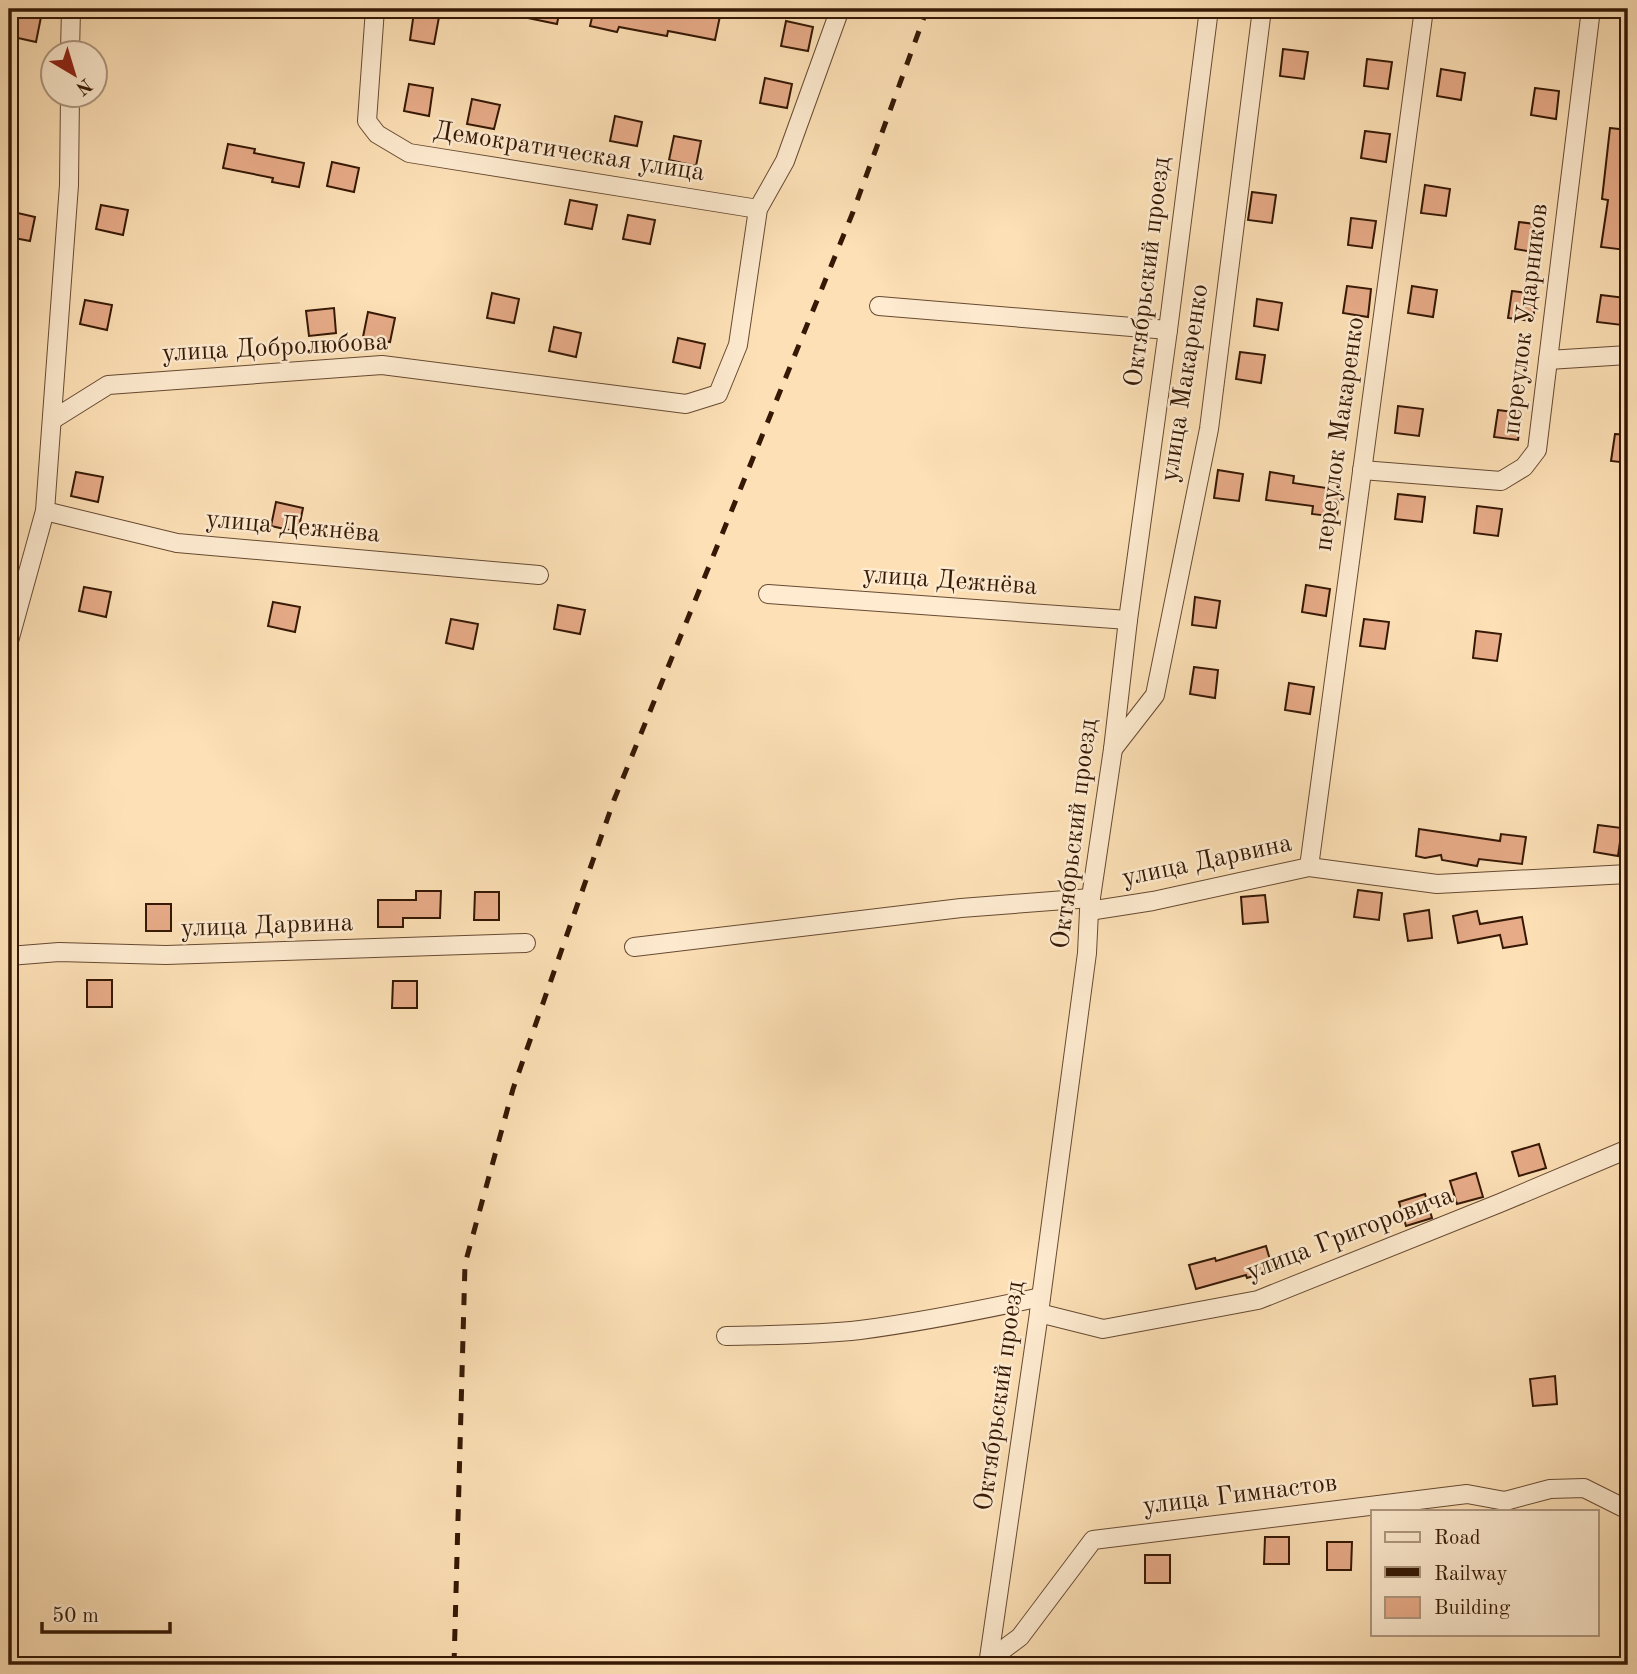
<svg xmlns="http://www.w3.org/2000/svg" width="1637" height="1674" font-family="'Old Standard TT',serif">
<rect width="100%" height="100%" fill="#fde0b6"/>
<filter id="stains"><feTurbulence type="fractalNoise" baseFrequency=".00286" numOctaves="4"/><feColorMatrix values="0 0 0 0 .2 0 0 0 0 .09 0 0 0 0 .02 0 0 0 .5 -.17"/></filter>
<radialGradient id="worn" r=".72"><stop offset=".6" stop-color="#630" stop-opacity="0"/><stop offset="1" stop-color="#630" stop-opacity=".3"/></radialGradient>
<g fill="#e7ab88" stroke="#351805" stroke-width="2">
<polygon points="513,9 560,9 557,24 513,15"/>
<polygon points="594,9 655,9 691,16 693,10 720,16 715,40 668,31 667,36 619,27 617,32 590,26"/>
<polygon points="14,12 41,17 36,42 9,36"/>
<polygon points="414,12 439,17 434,44 410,40"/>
<polygon points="786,21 813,27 808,51 781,46"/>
<polygon points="1283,49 1308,52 1304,79 1280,76"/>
<polygon points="1367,59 1392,62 1388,89 1364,86"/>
<polygon points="1441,69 1465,73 1461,100 1437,96"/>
<polygon points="765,78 792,84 787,108 760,103"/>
<polygon points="409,84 433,88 429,116 404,111"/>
<polygon points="1535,88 1559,91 1556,119 1531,115"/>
<polygon points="472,99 500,105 494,129 467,124"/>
<polygon points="615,116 642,122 637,146 610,141"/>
<polygon points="1610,128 1628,130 1628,189 1624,222 1628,223 1626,250 1601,247 1608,200 1602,199"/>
<polygon points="1365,131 1390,134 1386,162 1361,158"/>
<polygon points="674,136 701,141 696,166 669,160"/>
<polygon points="228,144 255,149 254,153 304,163 299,187 272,182 273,178 223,168"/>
<polygon points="332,162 359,168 354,192 327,186"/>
<polygon points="1425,185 1450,189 1446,216 1421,213"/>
<polygon points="1252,192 1276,195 1272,223 1248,220"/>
<polygon points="570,200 597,205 592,229 565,224"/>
<polygon points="101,205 128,210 123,235 96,229"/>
<polygon points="9,211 35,217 30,241 9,237"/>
<polygon points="628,215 655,220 650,244 623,239"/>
<polygon points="1351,218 1376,221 1372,248 1348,245"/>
<polygon points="1519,222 1543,225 1540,253 1515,249"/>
<polygon points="1347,286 1371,289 1368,317 1343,313"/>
<polygon points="1412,286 1437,290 1433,317 1408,313"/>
<polygon points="1512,291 1536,294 1533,321 1508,318"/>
<polygon points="492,293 519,299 514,323 487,318"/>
<polygon points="1601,295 1626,298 1622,325 1597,322"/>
<polygon points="1257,299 1282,303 1278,330 1254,326"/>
<polygon points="85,300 112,305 107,330 80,324"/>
<polygon points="334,308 336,333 309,336 306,311"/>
<polygon points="368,312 395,318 390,342 363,337"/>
<polygon points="554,327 581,333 576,357 549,351"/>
<polygon points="678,338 705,344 700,368 673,362"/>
<polygon points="1240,352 1265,355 1261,383 1236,379"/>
<polygon points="1398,406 1423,409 1419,436 1395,433"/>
<polygon points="1498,410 1522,413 1518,440 1494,437"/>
<polygon points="1615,434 1628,435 1628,463 1611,461"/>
<polygon points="1218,470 1243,474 1239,501 1214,498"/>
<polygon points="76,472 103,477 98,502 71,496"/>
<polygon points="1270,472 1294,476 1293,483 1340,490 1337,517 1312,514 1313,506 1266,500"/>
<polygon points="1398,494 1425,497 1422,522 1395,519"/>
<polygon points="276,502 303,508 298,532 271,526"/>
<polygon points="1477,506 1502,509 1498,536 1474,533"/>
<polygon points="1306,585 1330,589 1326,616 1302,612"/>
<polygon points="84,587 111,592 106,617 79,611"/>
<polygon points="1195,597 1220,601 1216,628 1192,625"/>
<polygon points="273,602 300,607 295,632 268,626"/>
<polygon points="558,605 585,610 580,634 554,629"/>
<polygon points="451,619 478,624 473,649 446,643"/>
<polygon points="1364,619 1389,622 1385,649 1360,646"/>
<polygon points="1476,631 1501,634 1497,661 1473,658"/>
<polygon points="1194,667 1218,670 1215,698 1190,694"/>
<polygon points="1289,683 1314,687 1310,714 1285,710"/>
<polygon points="1598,825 1622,828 1618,856 1594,852"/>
<polygon points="1419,829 1500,841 1501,834 1526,837 1522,864 1479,859 1477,866 1442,860 1441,855 1425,858 1416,856"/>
<polygon points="1358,890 1382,893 1379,920 1354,917"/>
<polygon points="416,891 441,891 440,918 403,918 403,927 378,927 378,900 416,900"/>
<polygon points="475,892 499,892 499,920 474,920"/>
<polygon points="1265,895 1268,922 1243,924 1241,897"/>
<rect x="146" y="904" width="25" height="27"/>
<polygon points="1429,910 1432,938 1408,941 1404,914"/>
<polygon points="1477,911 1480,924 1522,917 1527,944 1503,948 1500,935 1458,943 1453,916"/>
<rect x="87" y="980" width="25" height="27"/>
<polygon points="393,981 417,981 417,1008 392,1008"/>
<polygon points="1539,1144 1546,1168 1519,1176 1512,1152"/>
<polygon points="1476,1173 1483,1197 1457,1204 1450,1181"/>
<polygon points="1425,1194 1432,1218 1406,1226 1399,1202"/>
<polygon points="1266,1246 1273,1270 1247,1278 1246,1275 1196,1289 1189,1265 1215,1258 1216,1261"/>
<polygon points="1555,1376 1557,1404 1533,1406 1530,1379"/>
<polygon points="1265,1537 1289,1537 1289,1564 1264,1564"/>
<polygon points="1327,1542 1352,1542 1351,1570 1327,1570"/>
<rect x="1145" y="1555" width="25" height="28"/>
</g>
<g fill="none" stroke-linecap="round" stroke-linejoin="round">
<defs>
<g id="minor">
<polyline points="375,9 367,121 377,134 409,153 758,209"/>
<polyline points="70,52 71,9"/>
<polyline points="879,306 1168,330"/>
<polyline points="1548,360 1628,355"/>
<polyline points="52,420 108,385 382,365 686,404 718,394 738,345 758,209 785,161 840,9"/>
<polyline points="1362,470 1501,481 1524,467 1537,450 1591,9"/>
<polyline points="45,511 177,543 539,575"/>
<polyline points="768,594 1128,620"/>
<polyline points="9,641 45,511 69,185 70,94"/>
<polyline points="1113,749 1155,695 1209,429 1262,9"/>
<polyline points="1309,867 1424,9"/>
<polyline points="1089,911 1153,901 1309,867 1437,884 1628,874"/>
<polyline points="634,947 961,908 1091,898"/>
<polyline points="9,956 59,952 166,955 526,943"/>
<polyline points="1039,1313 1103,1329 1258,1300 1500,1203 1628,1149"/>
<path d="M726 1336C771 1335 816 1335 860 1330 921 1322 981 1310 1041 1297"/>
<polyline points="989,1660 1020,1637 1093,1540 1467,1494 1505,1501 1550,1489 1584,1488 1628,1510"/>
<polyline points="988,1665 1039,1313 1087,953 1089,911 1113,749 1128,620 1168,330 1209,9"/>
</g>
</defs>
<use href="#minor" stroke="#674a31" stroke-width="20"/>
<use href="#minor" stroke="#feebd0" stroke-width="18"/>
<polyline stroke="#351805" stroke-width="5" stroke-dasharray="12 12" stroke-linecap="butt" points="454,1665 465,1264 513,1089 614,800 853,212 927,9"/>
</g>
<g text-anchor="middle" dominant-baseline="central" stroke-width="5" stroke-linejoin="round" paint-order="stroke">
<g font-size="26" fill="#351805" stroke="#feebd0">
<text transform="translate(569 152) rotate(9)">Демократическая улица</text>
<text transform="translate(1148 272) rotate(-83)">Октябрьский проезд</text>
<text transform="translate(1526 319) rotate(-83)">переулок Ударников</text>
<text transform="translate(275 348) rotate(-3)">улица Добролюбова</text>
<text transform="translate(1185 383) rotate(-81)">улица Макаренко</text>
<text transform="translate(1340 434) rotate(-82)">переулок Макаренко</text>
<text transform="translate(293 527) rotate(5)">улица Дежнёва</text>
<text transform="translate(950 581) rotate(4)">улица Дежнёва</text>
<text transform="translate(1075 834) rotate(-83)">Октябрьский проезд</text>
<text transform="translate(1207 861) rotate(-12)">улица Дарвина</text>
<text transform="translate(267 926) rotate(-2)">улица Дарвина</text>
<text transform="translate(1350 1234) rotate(-21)">улица Григоровича</text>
<text transform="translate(1000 1396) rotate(-82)">Октябрьский проезд</text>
<text transform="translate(1240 1495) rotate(-7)">улица Гимнастов</text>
</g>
</g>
<rect width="1637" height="1674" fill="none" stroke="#fde0b6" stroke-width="35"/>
<rect x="10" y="10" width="1616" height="1653" fill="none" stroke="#351805" stroke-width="3.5"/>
<rect x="18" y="18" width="1602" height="1639" fill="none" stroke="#351805" stroke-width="2"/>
<rect x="1371" y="1510" width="228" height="126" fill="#feebd0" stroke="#ae977f" stroke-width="2"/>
<rect x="1385" y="1532" width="35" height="10" fill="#feebd0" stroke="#ae977f" stroke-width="2"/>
<text x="1434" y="1544" font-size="21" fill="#351805">Road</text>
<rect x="1385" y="1567" width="35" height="10" fill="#351805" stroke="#ae977f" stroke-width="2"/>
<text x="1434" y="1580" font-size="21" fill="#351805">Railway</text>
<rect x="1385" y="1597" width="35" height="21" fill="#e7ab88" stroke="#ae977f" stroke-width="2"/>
<text x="1434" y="1614" font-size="21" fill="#351805">Building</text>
<g transform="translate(74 74) rotate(142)"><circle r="33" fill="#feebd0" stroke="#ae977f" stroke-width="2"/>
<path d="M0-5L12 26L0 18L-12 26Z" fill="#8f2418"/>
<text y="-10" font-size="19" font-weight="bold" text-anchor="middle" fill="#351805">N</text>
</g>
<path d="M42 1622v10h128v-10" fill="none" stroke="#351805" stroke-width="3.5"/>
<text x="52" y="1622" font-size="21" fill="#351805" stroke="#feebd0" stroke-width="5" paint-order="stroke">50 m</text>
<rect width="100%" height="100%" filter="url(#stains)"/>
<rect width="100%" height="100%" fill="url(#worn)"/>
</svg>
